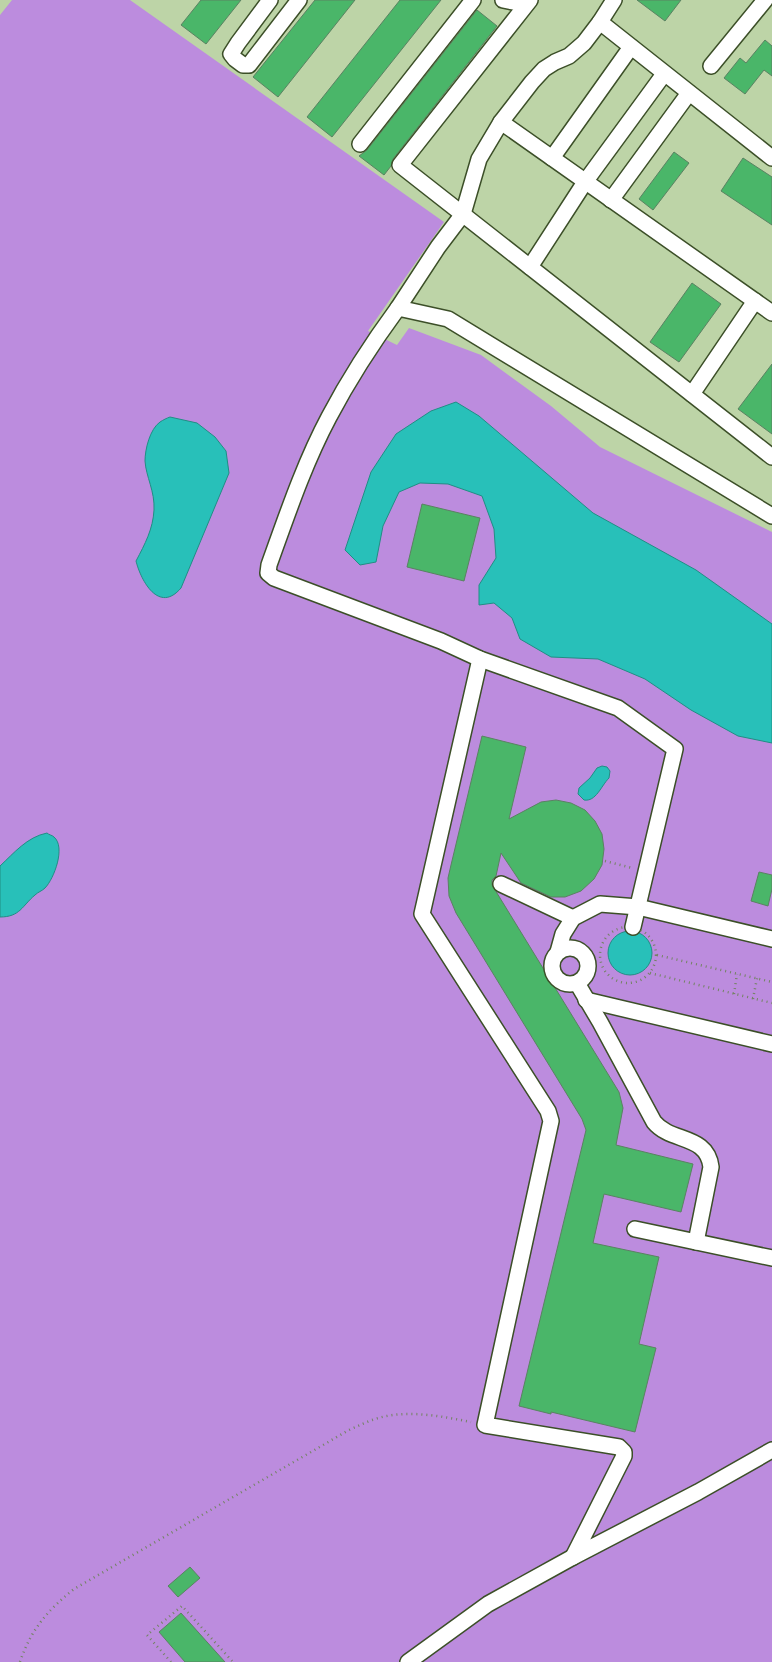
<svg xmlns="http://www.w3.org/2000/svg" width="772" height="1662" font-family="Helvetica,sans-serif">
<rect width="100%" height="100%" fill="#bdd4a7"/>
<polygon fill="#bc8cde" points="12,0 130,0 444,222 368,331 397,345 409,328 481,355 551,406 600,447 772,532 772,1662 0,1662 0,15"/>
<g fill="#28c0b9" stroke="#218e84">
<polygon points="456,402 479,416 593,513 696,570 772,624 772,743 738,736 691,710 645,679 598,659 551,657 520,639 512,618 494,603 479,605 479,585 496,558 494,529 482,496 448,484 420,483 399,492 383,526 376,562 360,565 345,550 371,472 396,434 431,411"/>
<path d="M170 417 197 423 215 437 226 451 229 473 181 588C159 614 141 581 136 561 145 544 153 529 154 510 155 491 146 477 145 461 145 449 150 429 160 422 163 420 167 418 170 417Z"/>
<path d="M602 766 607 767 610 771 609 778C601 786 596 802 584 800L578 794 579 788 590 778 597 768Z"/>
<path d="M47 833C49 835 52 835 54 837 66 847 54 879 45 888 42 891 38 892 35 895 22 906 20 917 0 917V866C14 853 27 837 47 833Z"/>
<circle cx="630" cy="953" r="22"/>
</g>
<g fill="#4ab669" stroke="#5a8262">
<polygon points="201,0 241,0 206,44 181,25"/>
<polygon points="315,0 355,0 278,97 253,77"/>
<polygon points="400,0 441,0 332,137 307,117"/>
<polygon points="637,0 681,0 665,21"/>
<polygon points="477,10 497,26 393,159 391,166 384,175 359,156 367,150"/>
<polygon points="765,40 772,46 772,76 764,70 745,94 724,78 740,58 746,63"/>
<polygon points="674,152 689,163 653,210 639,199"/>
<polygon points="743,158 772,177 772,225 721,191"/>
<polygon points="692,283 721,304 679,362 650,342"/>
<polygon points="772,364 772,434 738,409"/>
<polygon points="422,504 480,518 464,581 407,567"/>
<polygon points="482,736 526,747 509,819 541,802 556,800 571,803 585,810 595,821 602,834 604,849 602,865 594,879 581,891 565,897 551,897 521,883 501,853 496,876 492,880 492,885 619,1092 623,1108 616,1145 693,1164 681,1212 604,1194 593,1243 659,1257 639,1344 656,1348 635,1432 551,1412 551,1414 519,1406 586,1130 582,1119 456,913 449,896 448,878 451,865"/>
<polygon points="759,872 772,875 772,889 768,906 751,901"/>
<polygon points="190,1567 200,1578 178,1597 168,1586"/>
<polygon points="181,1613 225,1662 185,1662 159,1632"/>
</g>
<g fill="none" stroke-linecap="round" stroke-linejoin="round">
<defs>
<g id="minor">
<polyline points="270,0 238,43 231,54 235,59 243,65 249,65 299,0"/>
<polyline points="503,0 513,2 514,0"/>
<polyline points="530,0 400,165 772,457"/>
<polyline points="600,22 772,158"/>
<polyline points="711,66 765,0"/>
<polyline points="501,122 772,313"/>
<polyline points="360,144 473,0"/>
<polyline points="552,158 631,47"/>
<polyline points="611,200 689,93"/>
<polyline points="530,267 585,182 664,74"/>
<polyline points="398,308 438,247 463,214 479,159 501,122 532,82 544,69 555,62 569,56 584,43 600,22 614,0"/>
<polyline points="692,394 755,301"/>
<polyline points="480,659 422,914 548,1111 551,1121 485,1425 619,1447 624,1452 624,1456 573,1557 698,1492 772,1450"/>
<polyline points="501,884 573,918"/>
<path d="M633 927 675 749 618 708 480 659 441 641 274 578 268 573 269 565C287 515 304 464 329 417 349 379 373 342 398 308L448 319 772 516"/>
<circle cx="570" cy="966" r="18"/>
<polyline points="558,952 563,934 573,918 600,904 638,907 772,939"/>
<path d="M577 983 600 1022 654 1122C671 1143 707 1134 711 1167L696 1242"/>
<polyline points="586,1000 772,1044"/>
<polyline points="635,1229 772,1258"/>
<polyline points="408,1662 488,1604 573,1557"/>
</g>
</defs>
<use href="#minor" stroke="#3c4f28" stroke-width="18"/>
<g stroke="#738362" stroke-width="2.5" stroke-dasharray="1 4" stroke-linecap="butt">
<polyline points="605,861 632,868"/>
<circle cx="628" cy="955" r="28"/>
<polyline points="657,955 772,982"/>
<polyline points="650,973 772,1003"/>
<polyline points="734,994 737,974"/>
<polyline points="753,999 757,978"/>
<path d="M20 1662C31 1629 48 1610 74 1589L349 1430C358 1426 366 1422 375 1419 406 1409 440 1416 471 1422"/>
<polyline points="171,1662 147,1635 182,1606 233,1662"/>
</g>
<use href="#minor" stroke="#fff" stroke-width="15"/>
</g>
</svg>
